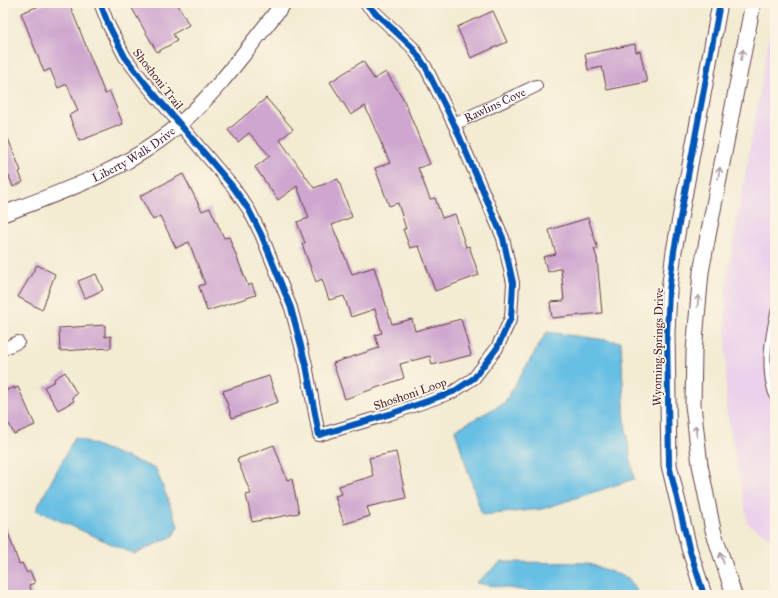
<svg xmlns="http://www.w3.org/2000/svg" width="778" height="598" font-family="'IM FELL Great Primer',serif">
<rect width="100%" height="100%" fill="#fcf5e5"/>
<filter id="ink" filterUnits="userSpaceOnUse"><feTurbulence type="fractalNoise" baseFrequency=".025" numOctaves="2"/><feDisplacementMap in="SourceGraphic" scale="8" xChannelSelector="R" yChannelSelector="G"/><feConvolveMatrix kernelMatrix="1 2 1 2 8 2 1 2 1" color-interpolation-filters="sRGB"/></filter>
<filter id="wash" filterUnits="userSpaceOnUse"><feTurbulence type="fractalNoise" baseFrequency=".012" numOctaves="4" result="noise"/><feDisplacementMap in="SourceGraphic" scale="16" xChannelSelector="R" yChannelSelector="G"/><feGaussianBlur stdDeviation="0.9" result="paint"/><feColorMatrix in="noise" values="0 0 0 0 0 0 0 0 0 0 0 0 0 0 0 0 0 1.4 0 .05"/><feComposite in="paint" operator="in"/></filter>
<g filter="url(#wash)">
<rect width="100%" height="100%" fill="#f3ecd3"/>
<polygon fill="#ebd1eb" points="775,4 775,541 748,524 726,408 726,284"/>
<g fill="#67bfe4" stroke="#586f88">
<polygon points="547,332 621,342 625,424 634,479 542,509 482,515 455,430 504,403"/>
<polygon points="75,437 156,469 178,526 173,536 134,554 36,510"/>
<polygon points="501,562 587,563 628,578 640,595 554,595 476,583"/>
</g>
<g id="blocks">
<g fill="#cea6cf">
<polygon points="47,3 69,3 105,94 110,92 123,124 79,141 69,115 78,111 67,84 58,88 50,69 44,72 21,13"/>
<polygon points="129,3 148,3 151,8 160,3 177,3 189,25 173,34 177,41 157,52"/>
<polygon points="493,11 507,42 471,58 457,27"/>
<polygon points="635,44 636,52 640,51 647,82 607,90 602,67 588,70 585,54"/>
<polygon points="363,61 374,79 386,72 403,98 430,164 418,168 430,199 435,198 442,218 455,214 466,247 469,246 479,275 435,291 419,246 410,248 403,229 406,229 398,203 389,206 375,168 390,163 365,106 351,115 330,82"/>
<polygon points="266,98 293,129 280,140 314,188 338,179 352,217 332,225 352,274 374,267 392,324 412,319 415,331 461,319 471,355 432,365 430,356 400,364 404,378 345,399 333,363 379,348 375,335 382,333 375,309 351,317 344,296 329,300 322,279 316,282 302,244 305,243 297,222 309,218 297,186 278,200 255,167 270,156 249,133 238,142 228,130"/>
<polygon points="3,126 21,171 19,172 23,182 13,187 9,176 3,178"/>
<polygon points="183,174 202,211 210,208 224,238 229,237 248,286 252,284 256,295 207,311 199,286 205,284 189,242 176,248 160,216 153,220 140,196"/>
<polygon points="588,218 598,249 594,249 597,258 602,313 552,318 550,302 564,301 561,268 548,272 543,257 556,254 549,230"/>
<polygon points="37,265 55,274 42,310 18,297"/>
<polygon points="96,274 103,290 85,298 78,281"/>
<polygon points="105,325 105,337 111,336 111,348 60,351 59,328"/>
<polygon points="65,372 77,394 72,397 74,401 58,410 44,387 55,381 54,379"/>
<polygon points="269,376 278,402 232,418 223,391"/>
<polygon points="14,387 14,389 18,387 35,425 14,434 9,424 3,426 3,392"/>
<polygon points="274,445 287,480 292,479 299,513 252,522 246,495 251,494 237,459"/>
<polygon points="396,452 406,498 367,507 370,516 344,524 335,496 342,494 339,486 373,476 369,458"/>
<polygon points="3,524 5,524 19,564 22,563 27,573 30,571 35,583 29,585 33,595 3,595"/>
</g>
</g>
</g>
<g filter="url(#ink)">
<use href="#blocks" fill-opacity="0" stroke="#633e44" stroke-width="1"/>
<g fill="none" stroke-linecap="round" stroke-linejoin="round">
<defs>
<path id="service" d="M775 309C768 338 762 373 775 401"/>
<g id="minor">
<polyline points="100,3 109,26 125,57 145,83 233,187 249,210 261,234 291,308 306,365 319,435 390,414 453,392 474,378 497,348 511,318 513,283 503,238 454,124 425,66 412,47 365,3"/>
<path id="s1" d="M454 124 536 86"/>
<polyline points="3,349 18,342"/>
</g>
<g id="tertiary">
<path id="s2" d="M3 214C65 191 131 168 181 123 220 89 251 43 284 3"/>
<polyline points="704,595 689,548 669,465 667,333 669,291 674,251 720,3"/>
<polyline points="734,595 713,530 700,465 693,405 694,351 701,272 753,3"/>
</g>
</defs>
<use href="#service" stroke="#633e44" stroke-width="8"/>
<use href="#minor" stroke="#633e44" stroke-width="14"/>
<use href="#tertiary" stroke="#633e44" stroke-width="17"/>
<use href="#service" stroke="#fff" stroke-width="6"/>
<use href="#minor" stroke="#fff" stroke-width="12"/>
<use href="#tertiary" stroke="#fff" stroke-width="15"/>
<defs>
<g id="cycleway">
<polyline points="100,3 109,26 125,57 145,83 233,187 249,210 261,234 291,308 306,365 319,435 390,414 453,392 474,378 497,348 511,318 513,283 503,238 454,124 425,66 412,47 365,3"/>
<polyline points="704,595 689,548 669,465 667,333 669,291 674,251 720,3"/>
</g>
</defs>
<use href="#cycleway" stroke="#fcf5e5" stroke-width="8"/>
<use href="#cycleway" stroke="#0057b8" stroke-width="6"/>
</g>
<defs><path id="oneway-shaft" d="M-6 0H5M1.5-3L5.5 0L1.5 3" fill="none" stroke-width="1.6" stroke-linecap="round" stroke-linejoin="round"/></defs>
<g stroke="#ae9aa0">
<use href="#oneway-shaft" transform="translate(742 55) rotate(-78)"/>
<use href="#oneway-shaft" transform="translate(719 173) rotate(-80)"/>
<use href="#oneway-shaft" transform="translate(698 301) rotate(-85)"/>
<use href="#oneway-shaft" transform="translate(696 431) rotate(-97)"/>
<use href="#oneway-shaft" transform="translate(722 558) rotate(-107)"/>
</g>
</g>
<g text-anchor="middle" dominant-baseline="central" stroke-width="3.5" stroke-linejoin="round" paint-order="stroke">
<g font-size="12" fill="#4a1f2b" stroke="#fcf5e5">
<text transform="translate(158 79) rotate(52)">Shoshoni Trail</text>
<text stroke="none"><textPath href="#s1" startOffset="45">Rawlins Cove</textPath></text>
<text stroke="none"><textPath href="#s2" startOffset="144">Liberty Walk Drive</textPath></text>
<text transform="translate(658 347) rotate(-89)">Wyoming Springs Drive</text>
<text transform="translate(410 394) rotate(-19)">Shoshoni Loop</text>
</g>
</g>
<rect width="778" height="598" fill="none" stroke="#fcf5e5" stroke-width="16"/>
</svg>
